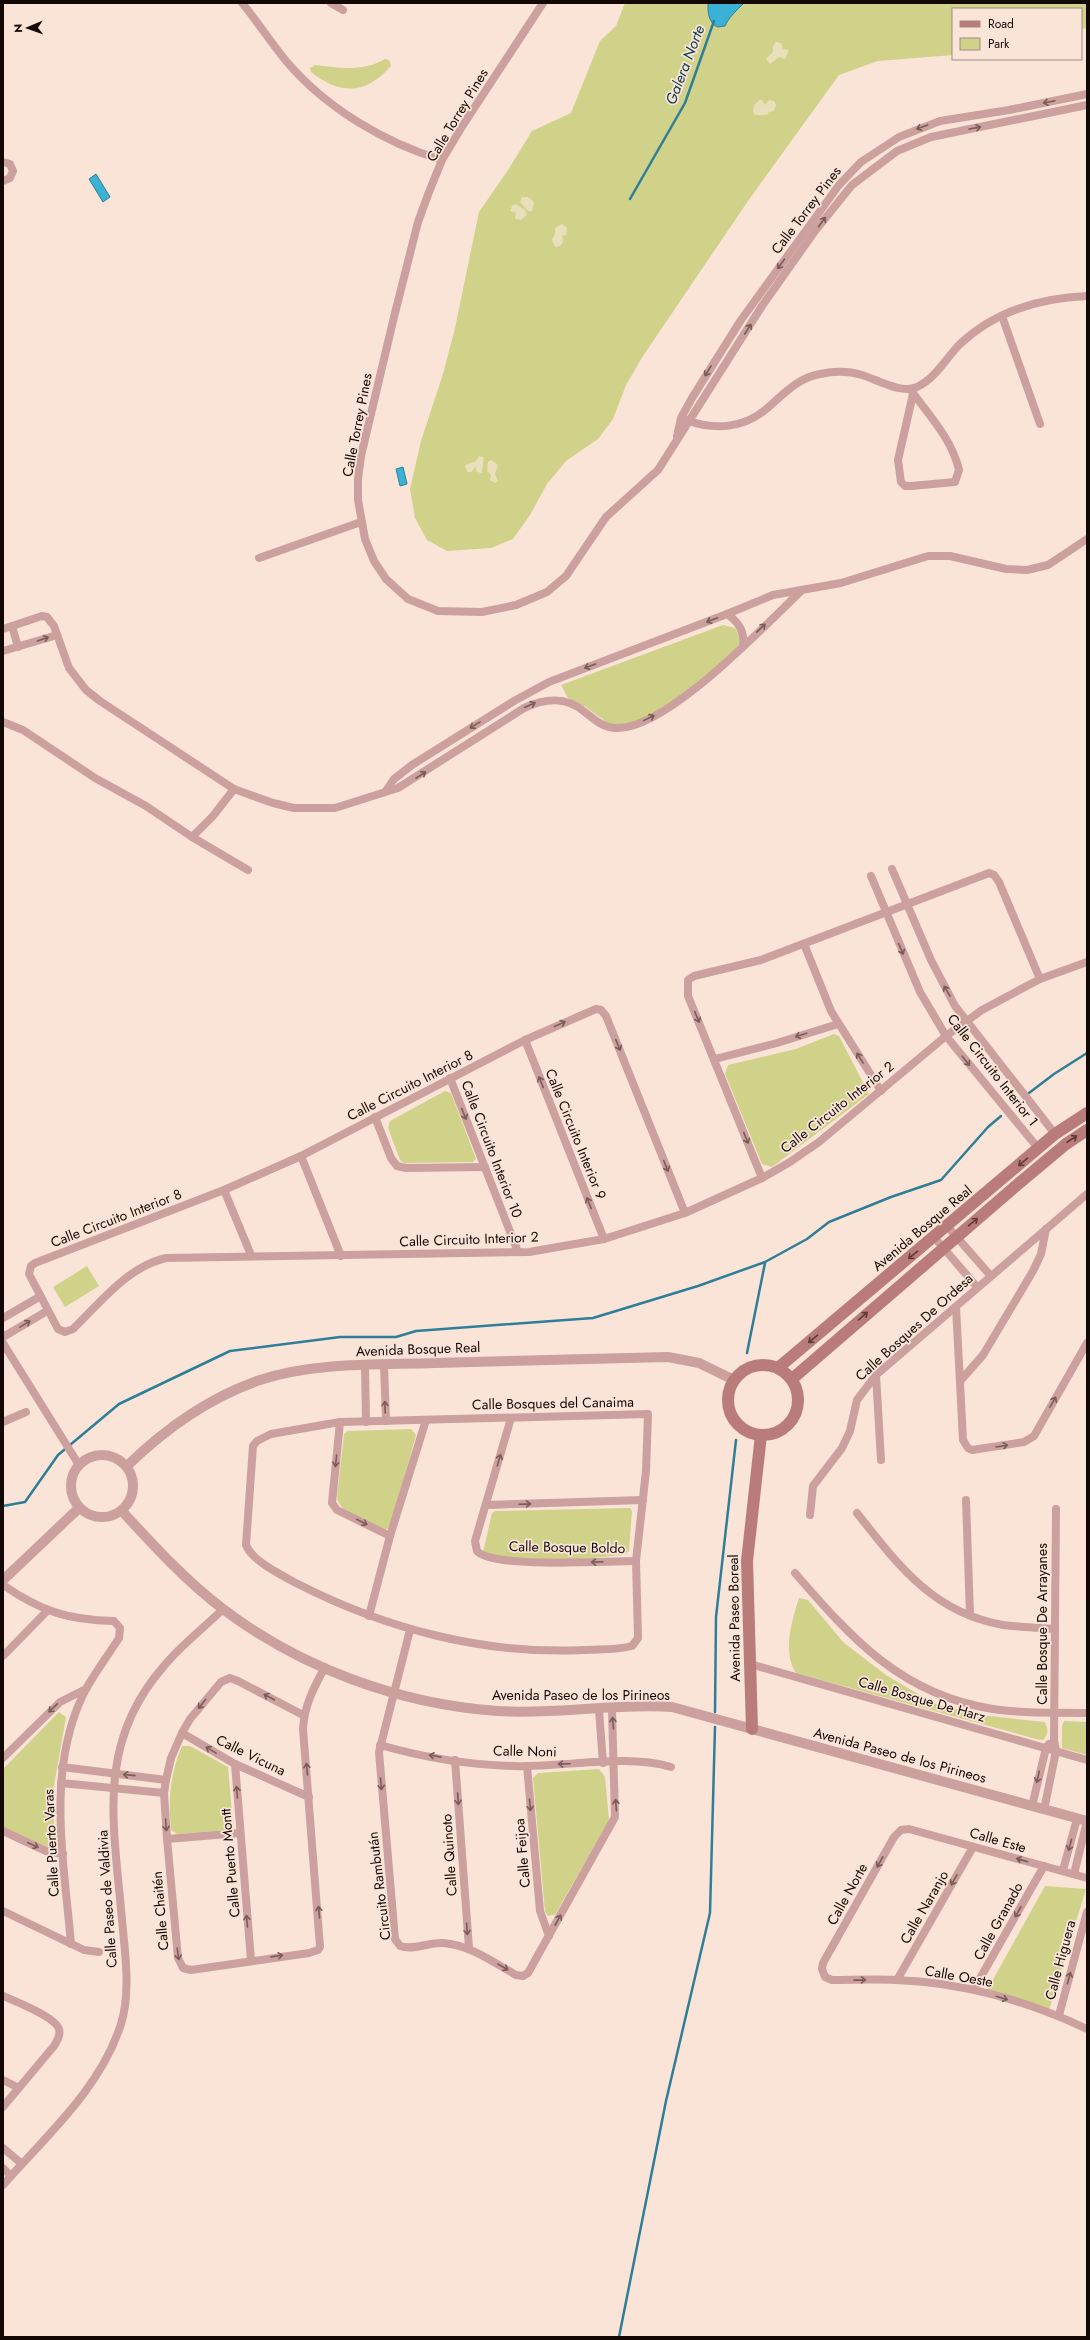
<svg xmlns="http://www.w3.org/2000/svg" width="1090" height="2340" font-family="Jost,sans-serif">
<rect width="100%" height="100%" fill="#fae4d8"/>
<g fill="#cfd288">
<polygon points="625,3 1087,3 1087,28 1081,29 1081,9 953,9 953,55 878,61 839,75 748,201 643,356 626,385 613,419 598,439 566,461 547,484 530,515 513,539 491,548 447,551 427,540 415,518 410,489 421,441 443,374 455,328 479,212 508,170 532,131 571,113 600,41 616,26"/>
<path d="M385 59 389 60 391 66C366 94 341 96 311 72L310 68 315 65C338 68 364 72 385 59Z"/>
<path d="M723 625 735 628C739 635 742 643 736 650 723 669 660 714 638 721 629 724 619 724 610 725L586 707 568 698 561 685Z"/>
<polygon points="834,1034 839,1036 869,1094 772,1167 762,1164 725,1074 728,1065 796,1049"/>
<polygon points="445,1091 451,1093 476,1159 473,1162 404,1163 400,1160 388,1128 390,1121"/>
<polygon points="87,1266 99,1286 65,1307 53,1287"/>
<path d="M411 1429 416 1435 390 1528 384 1530C369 1523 340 1515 337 1497L344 1434 348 1431Z"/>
<polygon points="630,1508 632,1511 629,1551 623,1555 570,1560 533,1561 484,1555 483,1552 492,1513 495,1511"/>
<path d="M799 1598 808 1600 844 1643 886 1675 933 1703 980 1715 1045 1722C1048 1729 1049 1734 1043 1740L1036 1739 796 1673C782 1651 792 1621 799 1598Z"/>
<polygon points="59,1712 66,1717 52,1797 56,1843 47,1847 3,1827 3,1769"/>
<polygon points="1064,1721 1087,1722 1087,1755 1062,1748 1062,1726"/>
<path d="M182 1746H190L228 1767 233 1825 229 1830 177 1834 171 1830C168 1800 170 1774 182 1746Z"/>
<polygon points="599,1769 605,1777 609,1820 555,1915 548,1916 545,1912 533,1778 538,1773"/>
<polygon points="1045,1886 1086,1889 1049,2010 985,1994"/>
</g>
<g fill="#e9dfba">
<polygon points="776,42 781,43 783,49 789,50 785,59 779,57 770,64 766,59 773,52 773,46"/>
<polygon points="760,100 762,100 765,105 769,100 774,101 776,105 774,111 769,112 767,115 755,115 753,112 754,105"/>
<polygon points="522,197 528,197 534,202 532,211 528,211 520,202"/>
<polygon points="516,204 525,210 527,215 521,220 515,219 516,213 510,211 512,206"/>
<polygon points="562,224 567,228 566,235 562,236 563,242 560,246 555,247 552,240 555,234 555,228"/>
<polygon points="479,456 484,457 482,473 477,472 475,466 472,472 467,472 465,465 476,461"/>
<polygon points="491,460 498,465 495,474 498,481 495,483 490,480 491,475 487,471 488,462"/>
</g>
<g fill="#3bb1d6" stroke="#2f7e97">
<path d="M708 3H744C737 10 729 17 725 26L717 27C708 21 708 13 708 3Z"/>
<polygon points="96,174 110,197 103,202 89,179"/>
<polygon points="403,467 407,484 400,486 396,469"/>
</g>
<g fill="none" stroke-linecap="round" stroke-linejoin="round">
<g stroke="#2f7e97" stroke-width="2.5">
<polyline points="630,199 685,103 714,21"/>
<polyline points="1029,1093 1054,1074 1087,1053"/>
<polyline points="747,1353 765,1263"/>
<polyline points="3,1506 25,1502 58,1455 119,1404 230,1351 340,1337 396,1337 416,1331 593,1318 698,1286 765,1262 807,1239 829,1222 891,1197 941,1180 988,1127 1001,1116"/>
<polyline points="715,1712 716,1617 736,1440"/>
<polyline points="619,2337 666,2101 710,1913 715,1727"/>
</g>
<g stroke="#cca09e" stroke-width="8">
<path d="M242 3C258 22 271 43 287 62 326 108 385 143 442 160"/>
<polyline points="331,3 343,10"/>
<polyline points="543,3 463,125 442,160 429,192 418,222 394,317 361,456 358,479 358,500 365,539 374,561 386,579 408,599 438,611 482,612 516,605 547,592 566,576 606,517 658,470 762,306 815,231 852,185 897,151 931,137 1087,105"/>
<polyline points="3,162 10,164 13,171 10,178 3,181"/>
<polyline points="1002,316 1040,424"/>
<path d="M910 389C928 414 952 439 959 470L955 482 911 486H905L901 482 898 460 913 394"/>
<path d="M686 420C713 430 742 429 765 410 783 395 797 378 820 374 834 371 849 371 862 375 878 380 901 394 917 387 936 378 946 358 960 344 995 311 1040 298 1087 296"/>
<polyline points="677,436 681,418 692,398 741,320 839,185 861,162 899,137 940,121 1009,110 1087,94"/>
<polyline points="259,558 361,522"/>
<path d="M727 614C739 622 745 632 743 646"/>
<polyline points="12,626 18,647"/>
<path d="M3 629 42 616 47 617 54 626 69 668 86 690 100 701 234 789 273 803 294 808H335L398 788 524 708C546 698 567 696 586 713 595 720 602 727 615 728 665 732 765 625 801 591"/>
<polyline points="3,651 57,635"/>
<polyline points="3,722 23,730 95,778 146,806 192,837 248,870"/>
<polyline points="386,791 394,779 412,765 514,701 549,682 727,614 773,595 841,583 928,556 950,556 1006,569 1027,570 1048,565 1087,539"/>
<polyline points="192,837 213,816 234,789"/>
<polyline points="892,869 931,960 955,1006 1055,1134"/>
<polyline points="871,876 920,992 946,1036 1038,1148"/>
<polyline points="804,944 831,1011 881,1091"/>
<polyline points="525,1040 604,1239"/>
<polyline points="715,1059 777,1043 838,1024"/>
<polyline points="450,1078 518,1252"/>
<polyline points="375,1117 391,1158 397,1166 406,1168 485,1167"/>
<polyline points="301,1156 341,1256"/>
<polyline points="762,1178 688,996 688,980 694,976 761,960 989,873 994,875 999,882 1040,979"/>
<polyline points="224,1190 251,1255"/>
<path d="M685 1213 606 1016 601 1010 596 1009 525 1040 301 1156 224 1190 35 1263 31 1266 29 1274 58 1329 65 1332 73 1329C100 1303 127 1267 166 1258L529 1252 604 1239 685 1213 762 1178 790 1162 819 1142 946 1036 982 1010 1040 979 1087 962"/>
<polyline points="947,1226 990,1275"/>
<polyline points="934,1237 977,1287"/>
<polyline points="956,1307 963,1440 968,1448 972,1450 1024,1442 1034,1436 1087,1343"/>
<polyline points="3,1318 39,1297"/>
<polyline points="3,1337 47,1311"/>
<polyline points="3,1343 79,1465"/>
<polyline points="365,1365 366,1422"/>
<polyline points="384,1365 386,1421"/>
<polyline points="876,1375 881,1460"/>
<polyline points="961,1380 983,1355 1033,1271 1041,1254 1046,1229"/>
<path d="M648 1414 646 1471 636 1561 638 1638 632 1646C617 1650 599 1649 584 1650 485 1655 386 1629 298 1584 283 1576 252 1561 246 1545L253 1446 257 1441 271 1434 340 1422Z"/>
<path d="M511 1418 475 1541 477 1551C493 1569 608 1561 636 1561"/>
<polyline points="3,1422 26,1412"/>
<polyline points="340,1422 332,1503 337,1510 390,1536"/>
<polyline points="966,1500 970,1615"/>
<polyline points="486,1505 643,1500"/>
<path d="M857 1513C898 1565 933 1613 1003 1625 1020 1627 1038 1628 1055 1629"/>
<polyline points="810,1515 813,1486 842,1448 850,1431 857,1400 876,1375 1087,1194"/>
<path d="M795 1573C852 1639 902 1695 993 1709 1024 1714 1056 1712 1087 1713"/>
<path d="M3 1585C41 1611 67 1620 114 1621L120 1628 119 1638C109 1654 96 1671 86 1689 45 1767 64 1860 71 1944"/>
<polyline points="369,1616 390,1536 426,1420"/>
<path d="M410 1630 379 1752 395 1939 400 1946C413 1951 429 1942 443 1943 470 1945 493 1962 516 1975L523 1976 528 1973 615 1817 612 1709"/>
<polyline points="3,1656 47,1611"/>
<polyline points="750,1664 1087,1760"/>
<polyline points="599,1710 603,1763"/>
<path d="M303 1715 238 1681 230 1678 221 1682 190 1719 182 1733 171 1758 166 1780 164 1793 167 1839 178 1958 183 1968 191 1970 309 1953 318 1950 320 1947 303 1729C304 1706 314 1687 325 1667"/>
<polyline points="182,1733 235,1764 309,1797"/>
<path d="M380 1745C422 1757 469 1765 513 1766 562 1768 625 1753 671 1767"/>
<polyline points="3,1758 60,1702 86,1689"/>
<polyline points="455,1760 469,1948"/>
<polyline points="235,1764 251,1960"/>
<polyline points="527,1766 540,1911 549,1936"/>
<polyline points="62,1767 166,1780"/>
<polyline points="61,1783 164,1793"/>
<polyline points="1032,1806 1046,1748 1049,1744"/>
<polyline points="1044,1810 1056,1751 1054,1740 1056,1509"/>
<polyline points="3,1831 46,1851 63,1854"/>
<polyline points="167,1839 240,1833"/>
<polyline points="1063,1870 1077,1819"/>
<polyline points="1074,1874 1087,1821"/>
<path d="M1087 1878 909 1829 901 1830 894 1837 823 1963 822 1969 825 1977 832 1980C853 1980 875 1979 896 1980 961 1982 1028 2001 1087 2029"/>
<polyline points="3,1911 84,1950 99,1952"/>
<polyline points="897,1980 973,1847"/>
<polyline points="974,1989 1044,1866"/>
<path d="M3 1996C15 2001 55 2017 59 2029 61 2035 57 2041 54 2046L3 2107"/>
<polyline points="1059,2015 1087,1912"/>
<polyline points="3,2080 19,2088"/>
<polyline points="3,2148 22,2164"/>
<polyline points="3,2168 11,2176"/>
<path d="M3 2185C46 2136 101 2088 121 2024 131 1992 125 1953 122 1920 114 1825 95 1744 164 1666 181 1645 204 1628 223 1609"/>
</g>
<g stroke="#cca09e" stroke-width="10">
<circle cx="102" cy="1486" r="31"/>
<path d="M127 1466C166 1428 208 1398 260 1380 315 1362 377 1365 435 1363 512 1361 590 1359 668 1357L699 1363 734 1380"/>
<path d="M122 1511C154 1546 185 1580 223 1609 301 1668 399 1704 497 1711 555 1715 614 1703 672 1707L1087 1821"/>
<polyline points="3,1580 79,1508"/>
</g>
<g stroke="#ba7c7a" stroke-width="12">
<circle cx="763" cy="1400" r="35"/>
<polyline points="778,1368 1055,1134 1087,1113"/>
<polyline points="792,1379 1017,1185 1066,1144 1087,1130"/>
<polyline points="752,1729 747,1561 761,1435"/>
</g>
</g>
<defs><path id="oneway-shaft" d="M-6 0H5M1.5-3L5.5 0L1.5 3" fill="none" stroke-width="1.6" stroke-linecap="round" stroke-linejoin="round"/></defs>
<g stroke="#795c58">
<use href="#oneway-shaft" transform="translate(1049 102) rotate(168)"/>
<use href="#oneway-shaft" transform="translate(922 127) rotate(160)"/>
<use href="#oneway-shaft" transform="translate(975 128) rotate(-10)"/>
<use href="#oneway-shaft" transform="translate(822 222) rotate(-53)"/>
<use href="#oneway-shaft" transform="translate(781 264) rotate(126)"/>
<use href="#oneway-shaft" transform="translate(748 329) rotate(-57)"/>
<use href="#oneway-shaft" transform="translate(708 371) rotate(121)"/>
<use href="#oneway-shaft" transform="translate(712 620) rotate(159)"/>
<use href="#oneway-shaft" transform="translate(761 628) rotate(-44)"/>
<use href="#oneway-shaft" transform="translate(43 639) rotate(-19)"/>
<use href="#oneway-shaft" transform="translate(590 666) rotate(160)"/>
<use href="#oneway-shaft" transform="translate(530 705) rotate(-24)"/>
<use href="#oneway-shaft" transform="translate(649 718) rotate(-26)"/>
<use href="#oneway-shaft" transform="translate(475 725) rotate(148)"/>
<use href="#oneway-shaft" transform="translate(421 775) rotate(-33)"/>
<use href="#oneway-shaft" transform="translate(901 949) rotate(67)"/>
<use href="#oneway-shaft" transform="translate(947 991) rotate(-121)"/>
<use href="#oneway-shaft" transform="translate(697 1017) rotate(67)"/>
<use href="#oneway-shaft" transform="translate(560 1024) rotate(-24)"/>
<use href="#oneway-shaft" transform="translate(801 1035) rotate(162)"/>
<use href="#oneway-shaft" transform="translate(618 1045) rotate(68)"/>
<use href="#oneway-shaft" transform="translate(860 1058) rotate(-122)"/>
<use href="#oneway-shaft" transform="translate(966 1061) rotate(51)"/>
<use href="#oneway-shaft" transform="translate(541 1082) rotate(-112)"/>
<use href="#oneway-shaft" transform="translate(464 1114) rotate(68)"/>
<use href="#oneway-shaft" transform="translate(746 1138) rotate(68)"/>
<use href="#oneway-shaft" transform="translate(666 1166) rotate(68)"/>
<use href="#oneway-shaft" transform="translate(589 1203) rotate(-112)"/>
<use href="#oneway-shaft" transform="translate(25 1324) rotate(-31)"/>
<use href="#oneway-shaft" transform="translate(1053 1402) rotate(-60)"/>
<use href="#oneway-shaft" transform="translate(385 1407) rotate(-92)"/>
<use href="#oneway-shaft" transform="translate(1002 1446) rotate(-9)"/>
<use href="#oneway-shaft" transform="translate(499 1460) rotate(-74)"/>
<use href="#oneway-shaft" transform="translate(336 1461) rotate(96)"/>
<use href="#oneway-shaft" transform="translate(525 1504) rotate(-2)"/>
<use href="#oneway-shaft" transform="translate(362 1522) rotate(27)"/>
<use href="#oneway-shaft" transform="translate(597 1562) rotate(178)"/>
<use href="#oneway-shaft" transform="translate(269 1697) rotate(-152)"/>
<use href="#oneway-shaft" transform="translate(202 1704) rotate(129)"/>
<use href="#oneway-shaft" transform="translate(53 1708) rotate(136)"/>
<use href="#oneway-shaft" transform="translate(613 1723) rotate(-94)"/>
<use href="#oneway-shaft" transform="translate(211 1750) rotate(-149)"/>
<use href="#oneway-shaft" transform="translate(435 1756) rotate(-169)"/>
<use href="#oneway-shaft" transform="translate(564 1764) rotate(178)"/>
<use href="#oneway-shaft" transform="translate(307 1769) rotate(-95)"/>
<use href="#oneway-shaft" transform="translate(129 1775) rotate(-174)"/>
<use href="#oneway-shaft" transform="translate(1038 1777) rotate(103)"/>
<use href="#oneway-shaft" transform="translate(381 1784) rotate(85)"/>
<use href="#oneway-shaft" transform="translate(237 1792) rotate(-94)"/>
<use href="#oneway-shaft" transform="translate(458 1799) rotate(86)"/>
<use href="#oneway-shaft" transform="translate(530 1805) rotate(85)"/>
<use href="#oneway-shaft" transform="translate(616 1805) rotate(-94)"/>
<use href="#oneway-shaft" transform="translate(166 1825) rotate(86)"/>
<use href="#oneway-shaft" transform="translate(33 1845) rotate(25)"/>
<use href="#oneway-shaft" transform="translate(1070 1845) rotate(105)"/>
<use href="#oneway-shaft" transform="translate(1022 1860) rotate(-164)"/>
<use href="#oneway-shaft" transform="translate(880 1862) rotate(119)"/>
<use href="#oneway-shaft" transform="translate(954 1880) rotate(120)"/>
<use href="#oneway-shaft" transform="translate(319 1912) rotate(-95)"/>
<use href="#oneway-shaft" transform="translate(1018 1912) rotate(119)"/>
<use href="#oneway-shaft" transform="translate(558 1920) rotate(-61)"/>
<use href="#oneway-shaft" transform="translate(247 1921) rotate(-95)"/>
<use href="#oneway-shaft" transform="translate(467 1929) rotate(86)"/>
<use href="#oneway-shaft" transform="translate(178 1954) rotate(82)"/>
<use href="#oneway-shaft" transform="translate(277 1956) rotate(-8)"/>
<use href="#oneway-shaft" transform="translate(503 1967) rotate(30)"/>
<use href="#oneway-shaft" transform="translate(1069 1978) rotate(-75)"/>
<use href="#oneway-shaft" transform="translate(860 1980) rotate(-1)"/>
<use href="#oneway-shaft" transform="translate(1002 1998) rotate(17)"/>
</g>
<g stroke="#5e3c39">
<use href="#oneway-shaft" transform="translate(1072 1139) rotate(-33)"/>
<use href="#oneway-shaft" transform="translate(1023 1162) rotate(140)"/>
<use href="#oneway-shaft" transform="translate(973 1222) rotate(-40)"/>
<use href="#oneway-shaft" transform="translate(913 1255) rotate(140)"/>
<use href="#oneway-shaft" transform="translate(863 1316) rotate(-41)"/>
<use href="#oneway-shaft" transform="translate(813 1339) rotate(140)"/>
</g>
<g text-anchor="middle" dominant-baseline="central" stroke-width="3.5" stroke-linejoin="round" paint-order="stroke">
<g font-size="14" fill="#130803" stroke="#fae4d8">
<text transform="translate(457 115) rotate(-59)">Calle Torrey Pines</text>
<text transform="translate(806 210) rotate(-53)">Calle Torrey Pines</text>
<text transform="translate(357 425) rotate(-79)">Calle Torrey Pines</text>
<text transform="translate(993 1070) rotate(52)">Calle Circuito Interior 1</text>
<text transform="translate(410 1085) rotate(-27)">Calle Circuito Interior 8</text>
<text transform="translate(837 1107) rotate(-38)">Calle Circuito Interior 2</text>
<text transform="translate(576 1134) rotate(68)">Calle Circuito Interior 9</text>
<text transform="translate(492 1149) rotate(69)">Calle Circuito Interior 10</text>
<text transform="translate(116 1218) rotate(-21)">Calle Circuito Interior 8</text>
<text transform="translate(922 1228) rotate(-40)">Avenida Bosque Real</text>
<text transform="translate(469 1239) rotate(-2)">Calle Circuito Interior 2</text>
<text transform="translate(914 1327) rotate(-42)">Calle Bosques De Ordesa</text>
<text transform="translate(418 1349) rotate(-2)">Avenida Bosque Real</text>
<text transform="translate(553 1403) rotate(-1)">Calle Bosques del Canaima</text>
<text transform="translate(567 1547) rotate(1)">Calle Bosque Boldo</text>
<text transform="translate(734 1618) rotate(-91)">Avenida Paseo Boreal</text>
<text transform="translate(1042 1624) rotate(-90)">Calle Bosque De Arrayanes</text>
<text x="581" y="1695">Avenida Paseo de los Pirineos</text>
<text transform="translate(922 1699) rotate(16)">Calle Bosque De Harz</text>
<text transform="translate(525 1751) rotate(1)">Calle Noni</text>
<text transform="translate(251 1755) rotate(26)">Calle Vicuna</text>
<text transform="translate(900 1755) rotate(15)">Avenida Paseo de los Pirineos</text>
<text transform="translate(998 1840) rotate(16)">Calle Este</text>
<text transform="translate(51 1843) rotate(-93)">Calle Puerto Varas</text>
<text transform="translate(522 1853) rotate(-95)">Calle Feijoa</text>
<text transform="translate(449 1855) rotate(-94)">Calle Quinoto</text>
<text transform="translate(230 1863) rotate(-95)">Calle Puerto Montt</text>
<text transform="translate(379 1886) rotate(-97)">Circuito Rambután</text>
<text transform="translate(847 1894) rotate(-61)">Calle Norte</text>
<text transform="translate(107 1899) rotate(-94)">Calle Paseo de Valdivia</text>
<text transform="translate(924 1907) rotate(-60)">Calle Naranjo</text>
<text transform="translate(160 1911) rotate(-95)">Calle Chaitén</text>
<text transform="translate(998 1921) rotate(-61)">Calle Granado</text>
<text transform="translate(1060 1960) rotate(-75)">Calle Higuera</text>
<text transform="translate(959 1976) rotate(10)">Calle Oeste</text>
</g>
<g font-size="15" font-style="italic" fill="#073c4c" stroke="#fae4d8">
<text transform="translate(685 65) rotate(-69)">Galera Norte</text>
</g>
</g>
<rect width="1090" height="2340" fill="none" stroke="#130803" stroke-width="8"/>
<rect x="952" y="8" width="130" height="52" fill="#fae4d8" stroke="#9e8c83"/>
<rect x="960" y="21" width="20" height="6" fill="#ba7c7a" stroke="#9e8c83"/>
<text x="988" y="28" font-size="12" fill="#130803">Road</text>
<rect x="960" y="38" width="20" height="12" fill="#cfd288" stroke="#9e8c83"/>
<text x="988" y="48" font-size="12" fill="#130803">Park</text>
<g transform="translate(28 28) rotate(268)" stroke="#fae4d8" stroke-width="3" paint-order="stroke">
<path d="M0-3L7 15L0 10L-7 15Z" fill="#130803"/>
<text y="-6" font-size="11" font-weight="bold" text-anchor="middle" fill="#130803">N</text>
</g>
</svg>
